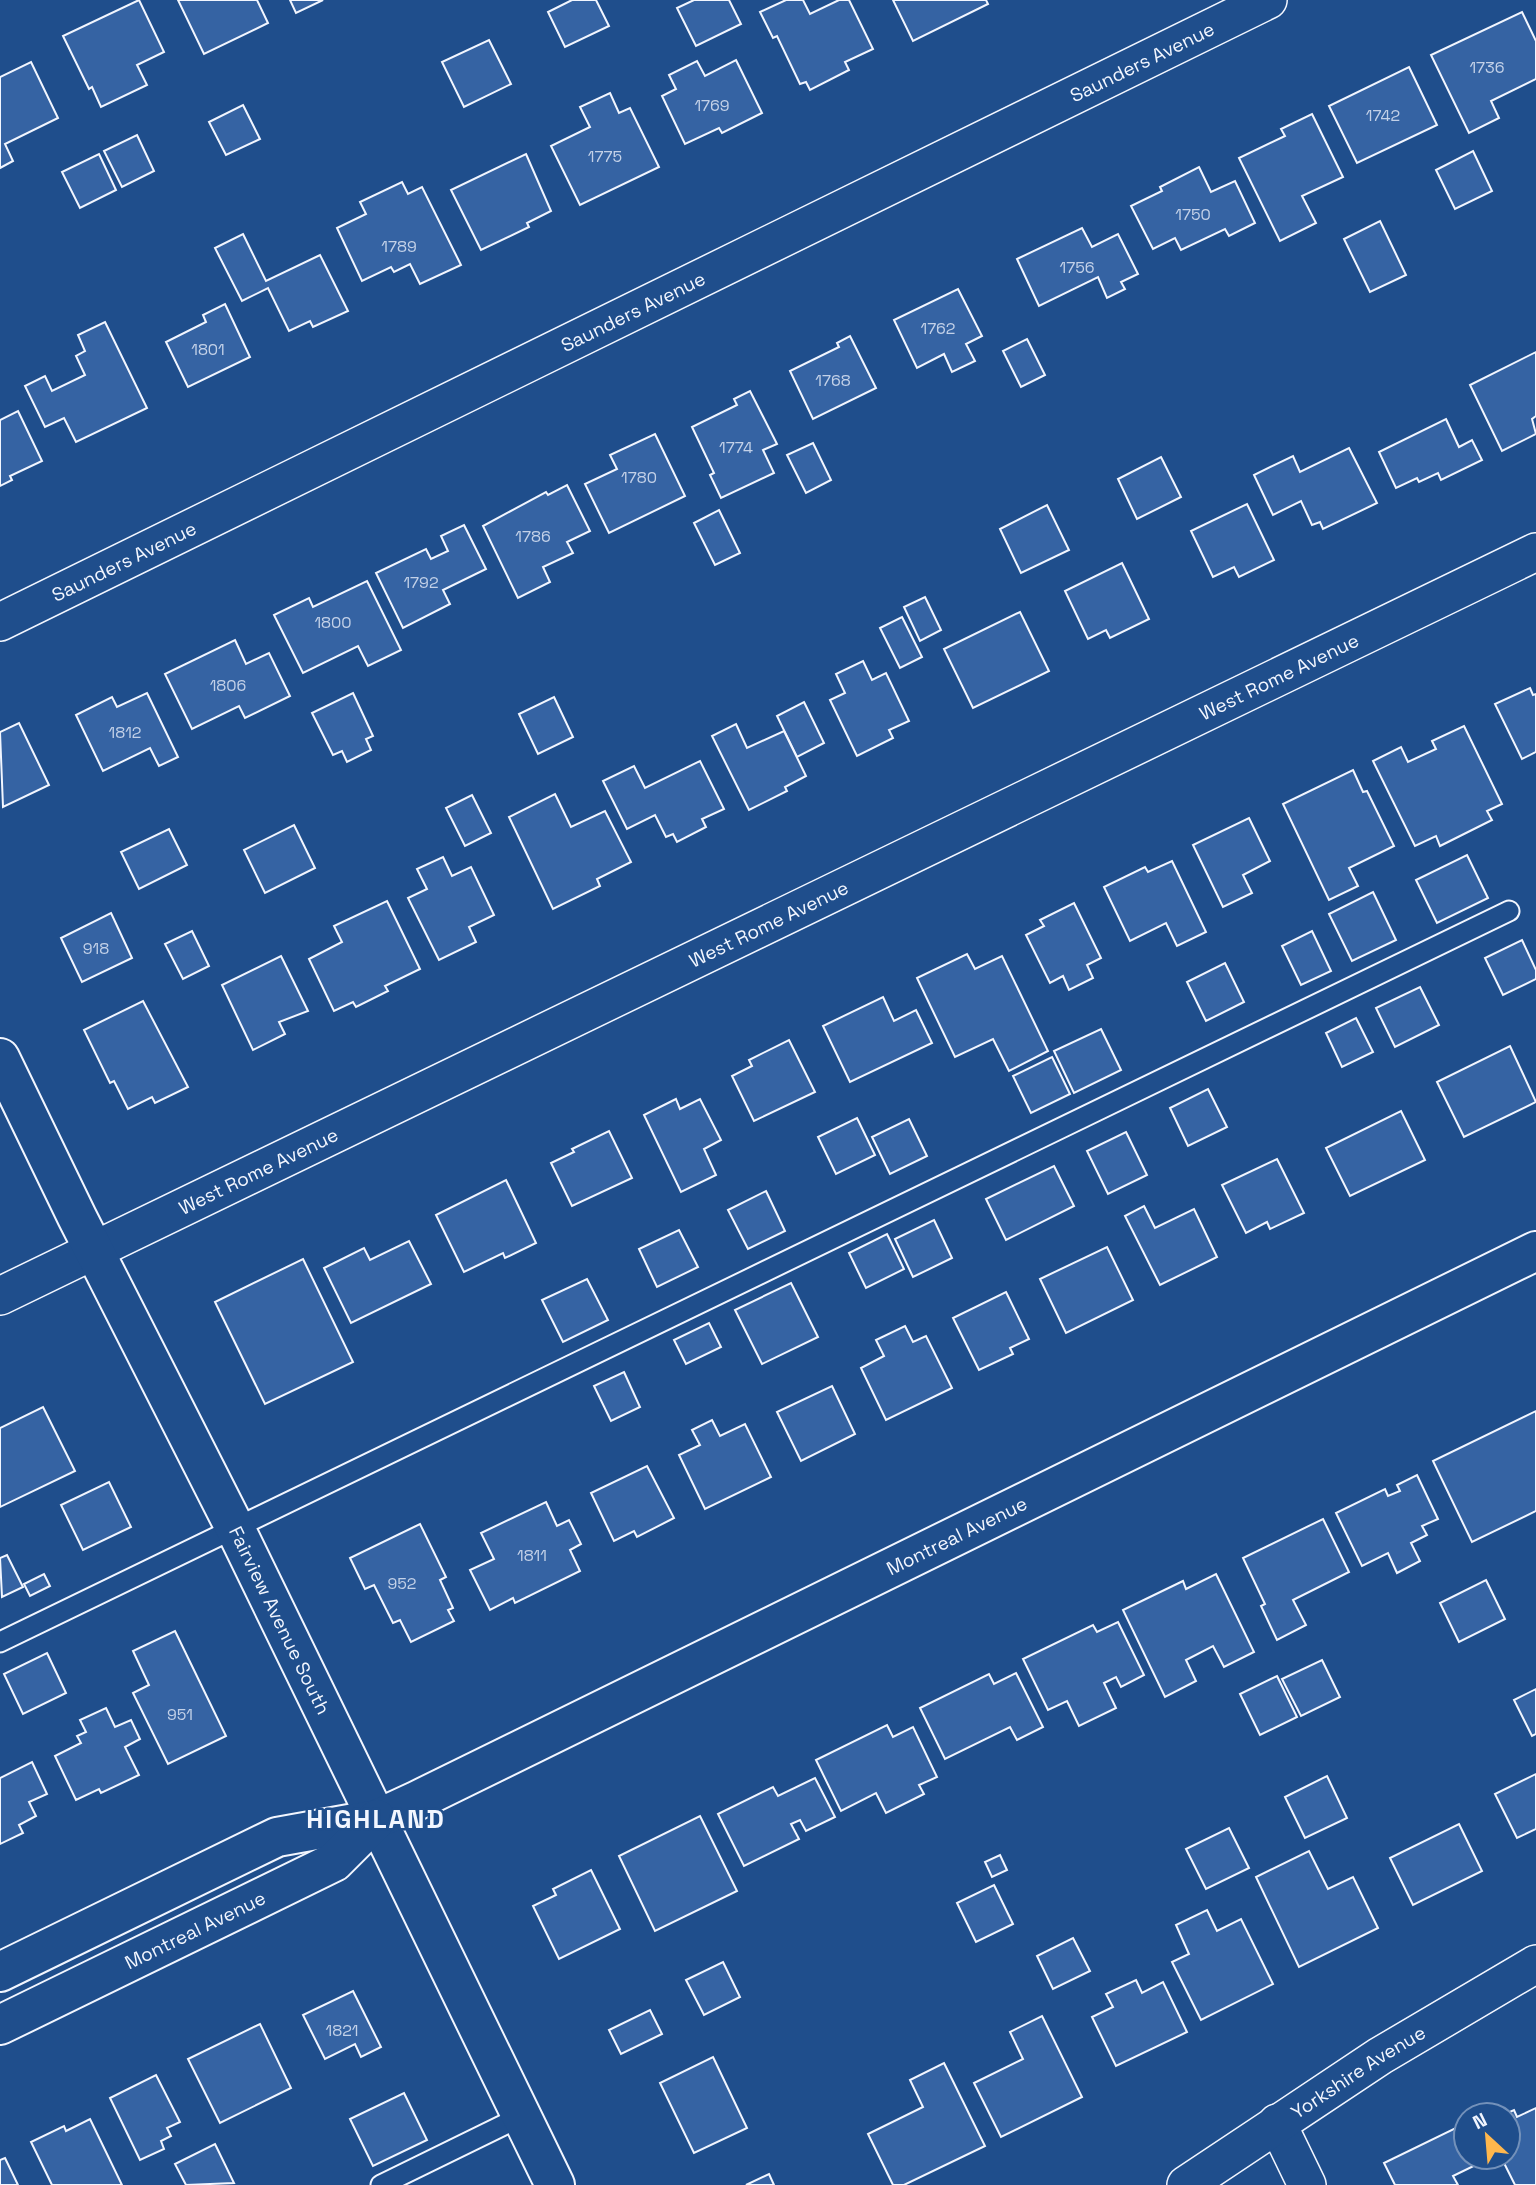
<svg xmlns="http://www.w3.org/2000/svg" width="1536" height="2185" font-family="'Space Grotesk',sans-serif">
<rect width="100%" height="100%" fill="#1f4e8c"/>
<g fill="#3563a3" stroke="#f2f6ff" stroke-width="2">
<polygon points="139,0 164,52 137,65 147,85 101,107 92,87 89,89 63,36"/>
<polygon points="178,0 257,0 268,23 204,54"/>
<polygon points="290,0 323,0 296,13"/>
<polygon points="572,0 596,0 609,26 565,47 548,12"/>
<polygon points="694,0 729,0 741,24 696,46 677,8"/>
<polygon points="786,0 803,0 810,14 839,0 849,0 873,49 845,62 849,70 810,90 806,82 800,84 777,36 773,38 760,12"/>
<polygon points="893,0 986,0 988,4 913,41"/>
<polygon points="1522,12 1536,41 1536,79 1491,101 1499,118 1469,133 1431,55"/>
<polygon points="489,40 511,84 464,107 442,62"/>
<polygon points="736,60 762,113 722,133 719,128 685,144 662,96 676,89 669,75 697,61 705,76"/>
<polygon points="31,62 58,118 5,144 13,161 0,168 0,77"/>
<polygon points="1409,67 1437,125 1357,163 1329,106"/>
<polygon points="610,93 619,113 630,108 659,167 580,205 551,146 590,127 580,107"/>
<polygon points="243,105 260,139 226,155 209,122"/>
<polygon points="1312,114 1343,177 1302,196 1316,223 1280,241 1239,158 1285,136 1281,129"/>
<polygon points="137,135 154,171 122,187 104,151"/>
<polygon points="1473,151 1492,191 1455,209 1436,170"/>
<polygon points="99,154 116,190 80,208 62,172"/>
<polygon points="526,154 551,211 527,223 529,227 481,250 451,190"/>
<polygon points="1199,167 1211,192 1235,181 1255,223 1229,236 1225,229 1181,250 1175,238 1153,249 1131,206 1162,191 1160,187"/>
<polygon points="402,182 408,194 422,187 461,265 420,284 410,264 394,272 391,267 362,281 337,228 366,214 360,202"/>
<polygon points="1380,221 1406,275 1370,292 1344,239"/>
<polygon points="1082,228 1092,247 1118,234 1138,274 1121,282 1125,289 1107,298 1098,277 1039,306 1017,259"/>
<polygon points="243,234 266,281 320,255 348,311 313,327 310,321 289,331 268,288 242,301 215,248"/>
<polygon points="958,289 982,336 966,344 975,361 952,372 944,354 917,368 894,320"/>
<polygon points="225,304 250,357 188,387 166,342 206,322 203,315"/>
<polygon points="105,322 147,408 76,442 64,418 45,427 25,386 45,376 52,391 85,375 76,356 85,351 78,335"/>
<polygon points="850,336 876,388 813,419 790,371 839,347 837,343"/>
<polygon points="1027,339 1045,375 1021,387 1003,351"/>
<polygon points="1536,352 1536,416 1532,419 1536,434 1502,451 1470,385"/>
<polygon points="750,391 777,444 763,450 774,473 721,498 710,475 714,473 692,427 737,405 734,399"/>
<polygon points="18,411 42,461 10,476 12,480 0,486 0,420"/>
<polygon points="1446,419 1459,447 1472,440 1482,460 1441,480 1438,473 1419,482 1417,478 1396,488 1379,452"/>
<polygon points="655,434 685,496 609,533 585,484 617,469 610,455"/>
<polygon points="813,443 831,480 806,493 787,455"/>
<polygon points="1349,448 1377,503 1323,529 1320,522 1312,525 1301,501 1273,515 1254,475 1293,456 1300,472"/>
<polygon points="1161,457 1181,497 1137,519 1118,479"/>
<polygon points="567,485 590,531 567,542 573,553 543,567 550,582 518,598 483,526 546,492 548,495"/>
<polygon points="1247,504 1274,560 1239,577 1234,567 1213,577 1191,531"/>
<polygon points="1047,505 1069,550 1021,573 1000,529"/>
<polygon points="719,510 740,553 715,565 694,523"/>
<polygon points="464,525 486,569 443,590 450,604 403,628 376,573 426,549 431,559 448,551 441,536"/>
<polygon points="1122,563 1149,619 1110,638 1106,630 1088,639 1065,591"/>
<polygon points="367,581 401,650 368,666 358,646 303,673 274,615 309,598 313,607"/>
<polygon points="925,597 941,630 920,641 904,607"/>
<polygon points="1020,612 1049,671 973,708 944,649"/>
<polygon points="902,617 922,657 900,668 880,628"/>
<polygon points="235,640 246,664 269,653 290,696 245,718 239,706 192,729 165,674"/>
<polygon points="863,661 872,680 886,673 909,721 889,730 893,738 857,756 830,700 845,693 836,674"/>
<polygon points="1530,688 1533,695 1536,694 1536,752 1522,759 1495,704"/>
<polygon points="147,693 178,757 159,766 150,748 103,771 76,715 112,697 117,707"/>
<polygon points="353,693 373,736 366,739 371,750 347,762 342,751 333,755 312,713"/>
<polygon points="554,697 573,737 538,754 519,714"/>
<polygon points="804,702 824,743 797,757 777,716"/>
<polygon points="19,723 49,785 3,807 0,732"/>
<polygon points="736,724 747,748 784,731 806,776 785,787 787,791 749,810 712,736"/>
<polygon points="1464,726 1502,804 1487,811 1492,820 1440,846 1436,836 1415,846 1373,761 1401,747 1408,762 1436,749 1432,741"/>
<polygon points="700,761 724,809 702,819 706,827 677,842 673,834 666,837 655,815 627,829 603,781 634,766 645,788"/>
<polygon points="1353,770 1363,792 1367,791 1394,846 1349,868 1358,886 1329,900 1283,804"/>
<polygon points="555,794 571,827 605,811 631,862 597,879 600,886 553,909 509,817"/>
<polygon points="472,795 491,833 465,846 446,808"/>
<polygon points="1249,818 1270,861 1243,875 1252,893 1223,907 1193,845"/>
<polygon points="294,825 315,868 265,893 244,850"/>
<polygon points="169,829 187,865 139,889 121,852"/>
<polygon points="1467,855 1488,898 1437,923 1416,880"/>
<polygon points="443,857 452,876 471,867 494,915 469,927 476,942 439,960 408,898 427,889 417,869"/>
<polygon points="1172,861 1206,932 1177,946 1166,923 1130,941 1104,887 1145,867 1148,872"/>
<polygon points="1373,892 1396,940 1352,961 1329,914"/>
<polygon points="387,901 420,969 385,986 388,991 356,1007 353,1002 334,1011 309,959 342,942 334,926"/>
<polygon points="1074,903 1101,958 1087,965 1093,978 1069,990 1063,976 1050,983 1026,935 1044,926 1040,920"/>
<polygon points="111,913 132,958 82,982 61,938"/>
<polygon points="192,931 209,966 183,979 165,944"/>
<polygon points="1312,931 1331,971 1301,985 1282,946"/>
<polygon points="1522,940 1536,970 1536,979 1503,995 1485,958"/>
<polygon points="967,954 975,969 1002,956 1048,1051 1009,1071 993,1039 955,1057 917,978"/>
<polygon points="281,956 308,1011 279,1022 285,1034 253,1050 222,985"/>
<polygon points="1225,963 1244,1002 1206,1021 1187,982"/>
<polygon points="1420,987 1439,1025 1395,1047 1376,1008"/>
<polygon points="883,997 894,1021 916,1010 932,1043 850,1082 823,1026"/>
<polygon points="143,1001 188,1087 155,1103 152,1097 128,1109 114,1081 110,1083 84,1030"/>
<polygon points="1356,1018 1373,1052 1342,1067 1326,1033"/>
<polygon points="1101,1029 1121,1070 1074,1093 1054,1051"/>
<polygon points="789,1040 815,1092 754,1121 732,1076 752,1066 749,1060"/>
<polygon points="1510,1046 1536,1102 1464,1137 1437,1082"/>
<polygon points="1052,1057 1070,1094 1031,1113 1013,1076"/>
<polygon points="1208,1089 1227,1127 1188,1146 1170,1108"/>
<polygon points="676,1099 680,1109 700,1099 721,1140 704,1149 716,1175 681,1192 644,1115"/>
<polygon points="1401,1111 1425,1160 1350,1196 1326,1148"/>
<polygon points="857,1118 875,1155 836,1174 818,1137"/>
<polygon points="909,1119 927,1156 890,1174 872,1137"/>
<polygon points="609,1131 632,1178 572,1206 551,1163 574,1152 572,1149"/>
<polygon points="1126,1132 1147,1175 1108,1194 1087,1151"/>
<polygon points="1277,1159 1304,1213 1270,1229 1267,1222 1246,1233 1222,1185"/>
<polygon points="1054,1166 1074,1206 1006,1240 986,1199"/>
<polygon points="506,1180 536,1243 505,1258 503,1253 464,1272 436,1215"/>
<polygon points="766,1191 785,1231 748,1249 728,1210"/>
<polygon points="1144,1206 1155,1228 1194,1209 1217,1257 1160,1285 1125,1216"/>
<polygon points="934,1220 952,1258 913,1277 895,1239"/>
<polygon points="679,1230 698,1267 657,1287 639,1249"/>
<polygon points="887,1234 904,1269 866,1288 849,1253"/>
<polygon points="409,1241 431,1284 351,1323 324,1268 364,1248 370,1260"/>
<polygon points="1107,1247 1133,1300 1066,1333 1040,1279"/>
<polygon points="303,1259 353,1362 265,1404 215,1302"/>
<polygon points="587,1279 608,1320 563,1342 542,1300"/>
<polygon points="791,1283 818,1337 762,1364 735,1310"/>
<polygon points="1006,1292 1029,1339 1010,1348 1013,1354 979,1370 953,1318"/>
<polygon points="709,1323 721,1347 686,1364 674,1340"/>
<polygon points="905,1326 913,1342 926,1336 952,1388 886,1420 861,1368 884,1356 876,1340"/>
<polygon points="624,1372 640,1407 611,1421 594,1386"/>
<polygon points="832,1386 855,1434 801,1461 777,1412"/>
<polygon points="43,1407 75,1471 0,1507 0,1428"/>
<polygon points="1536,1411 1536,1511 1472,1542 1433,1461"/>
<polygon points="712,1420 720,1436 745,1424 771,1477 705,1509 679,1455 700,1445 692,1430"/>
<polygon points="647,1466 674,1518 637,1537 634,1531 614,1541 591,1493"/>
<polygon points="1417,1475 1438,1519 1422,1526 1427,1535 1411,1543 1420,1561 1397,1573 1388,1553 1362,1566 1336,1513 1385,1489 1388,1496 1400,1491 1397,1485"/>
<polygon points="109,1482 131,1527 83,1550 61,1505"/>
<polygon points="546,1502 557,1526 569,1520 581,1544 570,1550 580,1571 515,1603 513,1598 490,1610 470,1570 494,1559 481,1533"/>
<polygon points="1323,1519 1349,1572 1293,1600 1306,1625 1277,1640 1261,1606 1265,1604 1243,1558"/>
<polygon points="420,1524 446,1577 440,1580 453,1608 448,1610 454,1621 411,1642 400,1620 393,1623 374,1585 365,1589 350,1558"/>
<polygon points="7,1555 23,1587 2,1597 0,1558"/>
<polygon points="44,1574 50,1586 30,1596 24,1584"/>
<polygon points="1216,1574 1254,1652 1224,1667 1213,1646 1186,1660 1196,1681 1165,1697 1123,1610 1183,1581 1186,1589"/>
<polygon points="1486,1580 1505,1619 1459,1642 1440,1603"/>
<polygon points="1118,1622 1144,1675 1121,1687 1116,1677 1104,1683 1116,1708 1079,1726 1067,1701 1048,1710 1023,1659 1093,1625 1097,1632"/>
<polygon points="175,1631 226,1736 168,1764 133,1693 149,1685 133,1651"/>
<polygon points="47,1653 66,1693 23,1714 4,1674"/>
<polygon points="1322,1660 1340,1697 1301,1716 1282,1679"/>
<polygon points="1016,1673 1043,1727 1017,1740 1010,1727 945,1759 920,1708 989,1674 994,1684"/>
<polygon points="1277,1676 1297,1717 1260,1735 1240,1694"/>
<polygon points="1536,1689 1536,1734 1532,1736 1514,1700"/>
<polygon points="106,1708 115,1727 131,1720 140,1739 125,1747 139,1775 101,1793 99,1789 76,1800 55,1756 81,1743 77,1736 86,1732 80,1720"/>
<polygon points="887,1725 893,1737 913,1727 937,1777 919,1785 924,1794 886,1813 876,1793 841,1811 816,1760"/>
<polygon points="32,1762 47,1794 29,1802 36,1816 19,1825 23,1833 0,1844 0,1778"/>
<polygon points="1536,1774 1536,1829 1517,1838 1495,1794"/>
<polygon points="1327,1776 1347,1818 1305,1838 1285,1797"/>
<polygon points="815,1778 835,1817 806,1831 800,1820 791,1824 799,1839 744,1866 718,1814 773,1787 778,1796"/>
<polygon points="700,1816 737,1891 655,1931 619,1856"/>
<polygon points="1459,1824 1482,1871 1413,1905 1390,1858"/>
<polygon points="1229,1828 1249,1868 1206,1889 1186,1849"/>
<polygon points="1309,1851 1328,1889 1353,1877 1378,1928 1299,1967 1256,1877"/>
<polygon points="1000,1855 1007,1870 992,1877 985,1862"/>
<polygon points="591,1870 620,1929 559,1959 533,1906 556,1895 553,1889"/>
<polygon points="994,1885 1013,1924 976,1942 957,1903"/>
<polygon points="1207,1910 1217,1931 1241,1919 1273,1984 1201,2020 1172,1962 1189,1954 1176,1925"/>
<polygon points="1073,1938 1090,1971 1053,1989 1037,1956"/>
<polygon points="723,1962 740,1997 704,2015 686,1980"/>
<polygon points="1136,1980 1142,1993 1163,1982 1187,2032 1116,2066 1092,2017 1113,2007 1106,1994"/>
<polygon points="353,1991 381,2047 361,2057 355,2044 325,2059 303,2015"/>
<polygon points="650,2010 662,2034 621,2054 609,2030"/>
<polygon points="1042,2016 1082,2097 1001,2137 974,2083 1023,2059 1010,2032"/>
<polygon points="260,2024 291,2088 220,2123 188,2059"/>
<polygon points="713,2057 747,2128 694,2153 660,2083"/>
<polygon points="944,2063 985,2146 904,2185 893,2185 868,2134 923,2107 910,2080"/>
<polygon points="156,2075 180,2122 167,2128 171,2136 161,2141 164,2149 140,2160 110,2098"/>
<polygon points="404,2093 427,2140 373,2166 350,2119"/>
<polygon points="1536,2108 1536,2185 1515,2185 1501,2157 1508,2157 1508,2115 1503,2115 1514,2110 1517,2117"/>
<polygon points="90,2119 122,2185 52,2185 31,2142 64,2126 66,2131"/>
<polygon points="1466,2123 1466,2157 1485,2157 1486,2160 1453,2176 1458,2185 1395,2185 1384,2163"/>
<polygon points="215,2144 234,2183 186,2185 175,2164"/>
<polygon points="5,2158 18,2185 0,2185 0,2160"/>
<polygon points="769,2174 774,2185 746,2185"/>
</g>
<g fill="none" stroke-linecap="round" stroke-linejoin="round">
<defs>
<g id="lane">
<polyline points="0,1642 1509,911"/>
<polyline points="381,2185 522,2116"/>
</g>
<g id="street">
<path id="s1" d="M0 622 1268 0"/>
<path id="s2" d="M0 1296 1536 552"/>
<polyline points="1277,2123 1307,2185"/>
<path id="s3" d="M1186 2185 1380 2056 1536 1964"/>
</g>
<g id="secondary">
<path id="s4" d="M0 1058 77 1217 235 1528 555 2185"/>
<path id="s5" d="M0 1972 277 1837 377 1819 416 1801 1536 1251"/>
<path id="s6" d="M0 2025 334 1862 377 1819"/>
</g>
</defs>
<use href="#lane" stroke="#f2f6ff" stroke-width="23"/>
<use href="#street" stroke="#f2f6ff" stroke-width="40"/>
<use href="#secondary" stroke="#f2f6ff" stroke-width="42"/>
<use href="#lane" stroke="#1f4e8c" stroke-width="19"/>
<use href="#street" stroke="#1f4e8c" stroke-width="37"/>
<use href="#secondary" stroke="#1f4e8c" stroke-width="38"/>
</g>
<g text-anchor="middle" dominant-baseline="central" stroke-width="5" stroke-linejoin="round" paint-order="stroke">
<g font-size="16" fill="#c3d1e8">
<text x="1487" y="67">1736</text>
<text x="712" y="105">1769</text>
<text x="1383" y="115">1742</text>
<text x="605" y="156">1775</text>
<text x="1193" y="214">1750</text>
<text x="399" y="246">1789</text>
<text x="1077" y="267">1756</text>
<text x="938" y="328">1762</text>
<text x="208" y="349">1801</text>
<text x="833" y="380">1768</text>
<text x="736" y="447">1774</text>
<text x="639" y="477">1780</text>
<text x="533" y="536">1786</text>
<text x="421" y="582">1792</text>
<text x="333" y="622">1800</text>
<text x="228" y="685">1806</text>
<text x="125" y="732">1812</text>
<text x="96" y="948">918</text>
<text x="532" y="1555">1811</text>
<text x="402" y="1583">952</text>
<text x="180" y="1714">951</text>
<text x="342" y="2030">1821</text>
</g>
<g font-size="19" fill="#f2f6ff" stroke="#1f4e8c">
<text stroke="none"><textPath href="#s1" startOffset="1272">Saunders Avenue</textPath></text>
<text stroke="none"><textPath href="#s1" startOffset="705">Saunders Avenue</textPath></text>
<text stroke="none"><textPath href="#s1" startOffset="138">Saunders Avenue</textPath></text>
<text stroke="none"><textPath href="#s2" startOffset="1421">West Rome Avenue</textPath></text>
<text stroke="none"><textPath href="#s2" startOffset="854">West Rome Avenue</textPath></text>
<text stroke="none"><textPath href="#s2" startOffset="287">West Rome Avenue</textPath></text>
<text stroke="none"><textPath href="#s5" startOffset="1055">Montreal Avenue</textPath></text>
<text stroke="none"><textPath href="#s4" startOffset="628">Fairview Avenue South</textPath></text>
<text stroke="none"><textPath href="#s6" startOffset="217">Montreal Avenue</textPath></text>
<text stroke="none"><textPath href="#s3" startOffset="206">Yorkshire Avenue</textPath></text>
</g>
<g font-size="26" font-weight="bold" letter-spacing="2" fill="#f2f6ff" stroke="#1f4e8c">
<text x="376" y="1819">HIGHLAND</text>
</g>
</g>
<g transform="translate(1487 2136) rotate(334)"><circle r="33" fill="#1f4e8c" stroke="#7391ba" stroke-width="2"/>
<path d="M0-5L12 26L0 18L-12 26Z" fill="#ffb74d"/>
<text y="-10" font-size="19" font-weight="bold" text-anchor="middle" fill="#f2f6ff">N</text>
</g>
</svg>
